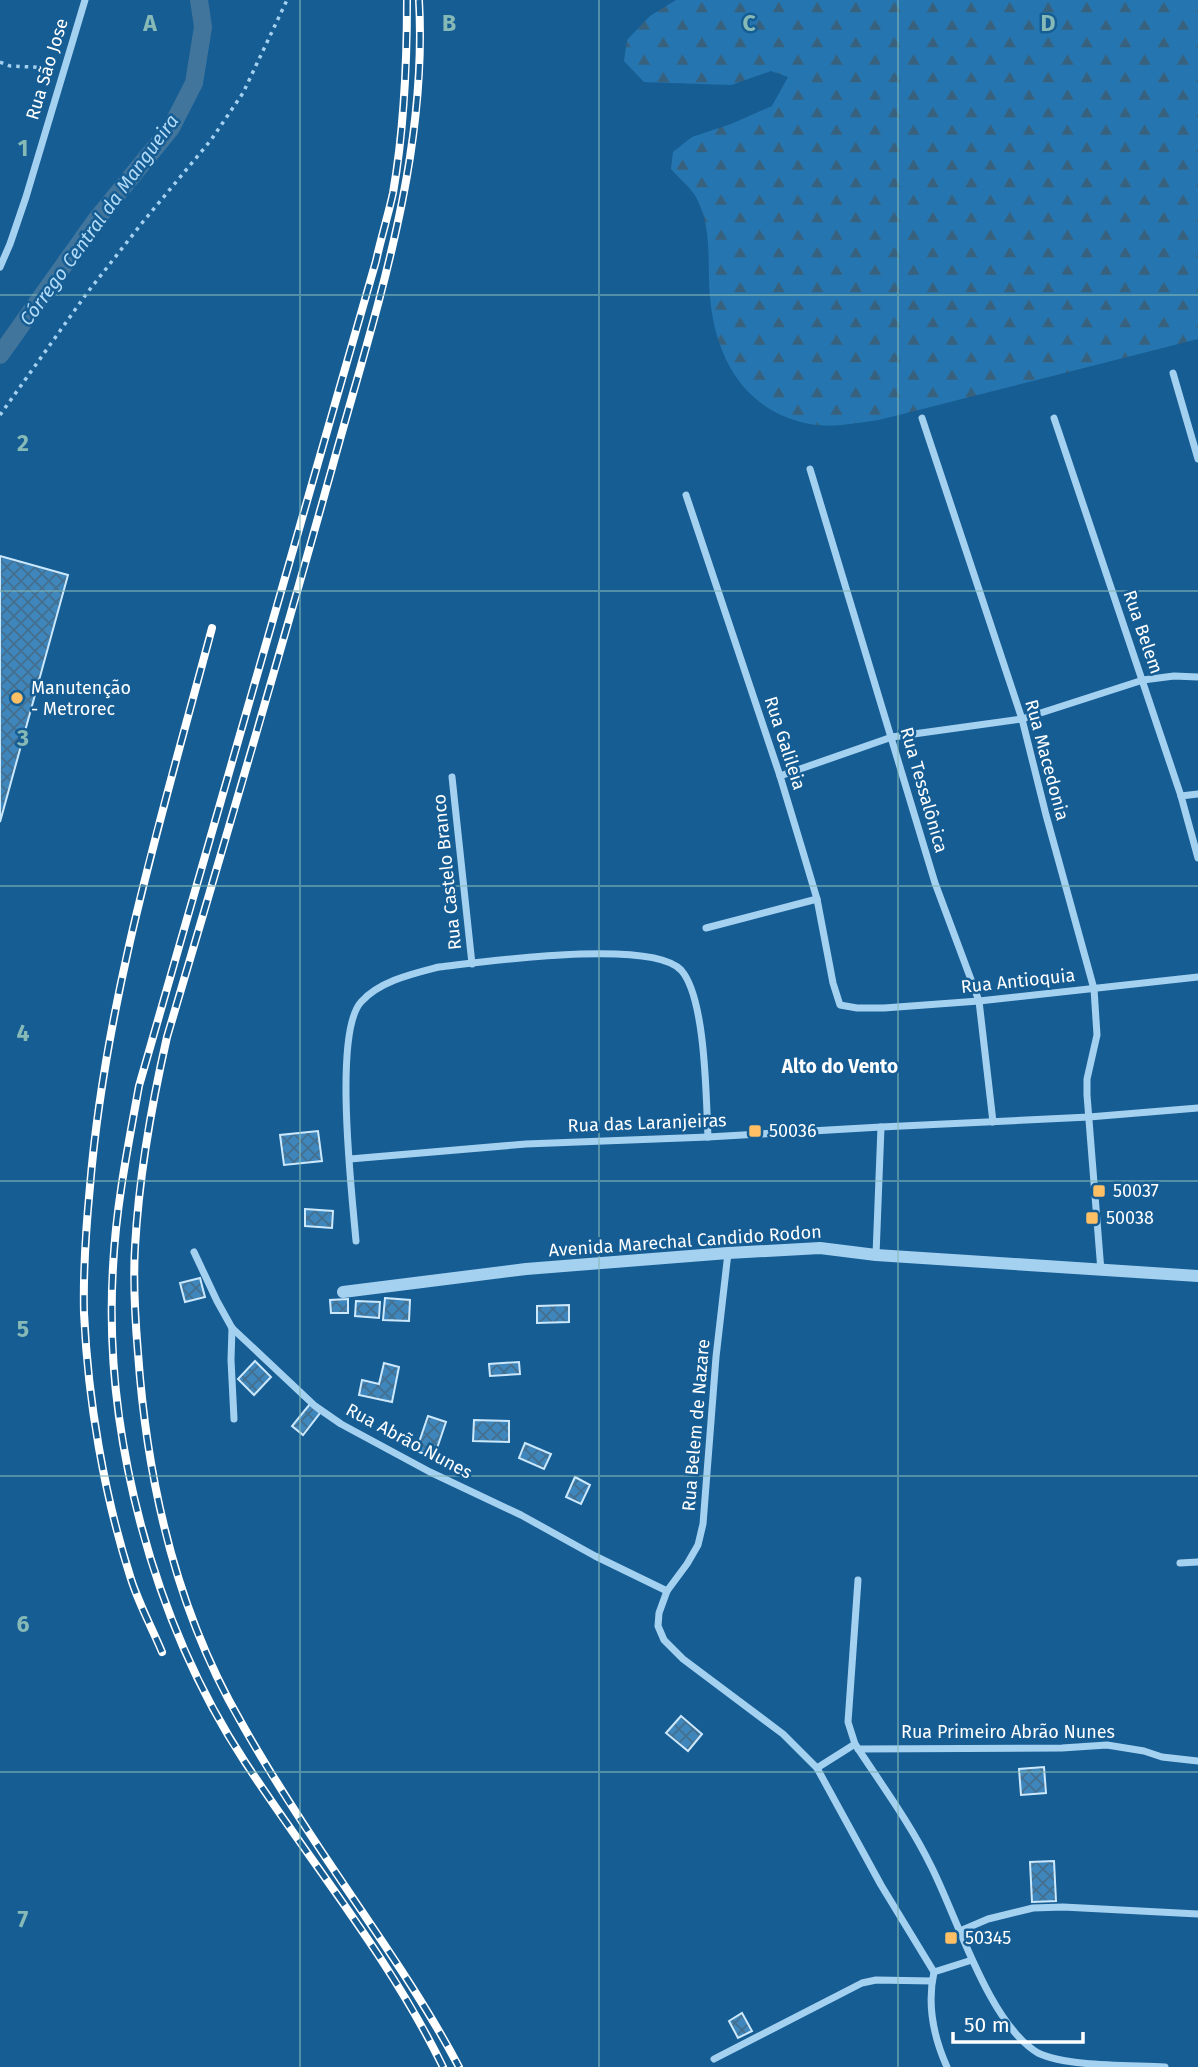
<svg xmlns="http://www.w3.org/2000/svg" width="1198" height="2067" font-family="'Fira Sans',sans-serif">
<defs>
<pattern id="forest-firs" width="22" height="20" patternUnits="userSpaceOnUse" patternTransform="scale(1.75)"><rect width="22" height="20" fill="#2576b0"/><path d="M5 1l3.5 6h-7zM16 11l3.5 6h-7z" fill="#38617e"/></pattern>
<pattern id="building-cross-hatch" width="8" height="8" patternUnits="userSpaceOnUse" patternTransform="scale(1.75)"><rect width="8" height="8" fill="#3e86bb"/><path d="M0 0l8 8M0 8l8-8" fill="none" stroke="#446f8f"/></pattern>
</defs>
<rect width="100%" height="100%" fill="#165d94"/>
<path fill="url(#forest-firs)" d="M676 0H1198V339L879 420C855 423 829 429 805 423 743 409 715 356 710 297 707 264 713 228 696 197 690 187 679 178 671 169L673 152 692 137 731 124 772 106 788 77 771 71 731 85 644 82 624 61 627 40 650 16Z"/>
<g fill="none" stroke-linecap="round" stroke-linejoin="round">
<polyline stroke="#42759c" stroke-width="18" points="0,355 96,220 171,128 194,83 203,27 199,0"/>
</g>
<g fill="url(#building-cross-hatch)" stroke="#cce8fc" stroke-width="2">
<polygon points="0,556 68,575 0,822"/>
<polygon points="318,1131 322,1161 284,1165 280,1135"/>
<polygon points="305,1209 333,1211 332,1228 305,1226"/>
<polygon points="200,1278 205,1297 185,1302 180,1283"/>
<polygon points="385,1298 410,1300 409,1321 383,1320"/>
<polygon points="348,1299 348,1313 331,1313 330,1300"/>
<polygon points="356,1301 380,1302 379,1318 355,1316"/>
<polygon points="569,1305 569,1322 537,1323 537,1306"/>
<polygon points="255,1361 271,1377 254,1395 238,1379"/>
<polygon points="519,1362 520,1374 490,1376 489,1364"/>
<polygon points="384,1363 399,1367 392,1402 359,1395 362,1380 379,1384"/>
<polygon points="310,1404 320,1413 303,1435 292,1426"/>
<polygon points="428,1416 446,1422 434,1457 416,1451"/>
<polygon points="474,1420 509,1421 509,1442 473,1441"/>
<polygon points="525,1443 551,1454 544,1469 519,1458"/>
<polygon points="575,1477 590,1485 581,1504 566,1497"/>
<polygon points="681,1716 702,1734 688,1751 666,1733"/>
<polygon points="1044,1767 1046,1793 1021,1795 1019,1769"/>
<polygon points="1054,1861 1056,1901 1032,1902 1030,1862"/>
<polygon points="742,2013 752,2031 738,2038 729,2021"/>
</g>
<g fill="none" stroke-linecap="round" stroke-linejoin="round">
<g stroke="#a5d1f1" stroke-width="3.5" stroke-dasharray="3.5 5" stroke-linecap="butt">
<polyline points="0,62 10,66 53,68"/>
<polyline points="0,415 87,293 142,223 211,140 243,93 287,0"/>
</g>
<g stroke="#a5d1f1" stroke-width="7">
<polyline points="0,267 10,244 26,197 85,0"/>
<polyline points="1173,373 1198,459"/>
<polyline points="922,418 1022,719 1046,815 1094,989 1097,1035 1087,1079 1087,1095 1101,1271"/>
<polyline points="1054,418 1181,796 1198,858"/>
<polyline points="810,469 935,883 979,1001 993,1122"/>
<polyline points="686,495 780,776 803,852 817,899 833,983 840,1005 857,1008 884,1008 979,1001 1198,977"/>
<polyline points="780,776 892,737 1022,719 1143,680 1174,676 1198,677"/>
<polyline points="452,777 472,964"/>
<polyline points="1181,796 1198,794"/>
<polyline points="706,928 817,899"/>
<polyline points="350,1159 526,1144 708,1137 881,1127 1089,1117 1198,1108"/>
<path d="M356 1241C352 1194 333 1033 361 1002 380 981 412 974 439 967 484 962 651 938 681 970 706 998 706 1099 708 1137"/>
<polyline points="194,1252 217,1301 232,1328 315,1406 341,1424 430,1472 521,1515 595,1556 667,1591"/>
<polyline points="728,1253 716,1357 703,1524 698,1545 687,1564 667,1591 659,1613 658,1626 664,1640 683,1659 783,1734 817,1768 881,1885 934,1972"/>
<polyline points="876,1255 881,1127"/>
<polyline points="232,1328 231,1360 234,1419"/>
<polyline points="1180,1563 1198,1562"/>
<path d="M858 1580 848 1722 855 1744C881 1784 910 1823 931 1866 957 1917 989 2024 1038 2053 1068 2067 1130 2065 1165 2067"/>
<polyline points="858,1749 1062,1748 1107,1745 1144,1751 1162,1757 1198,1761"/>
<polyline points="817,1768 855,1744"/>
<polyline points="960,1931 988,1919 1033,1908 1063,1907 1198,1914"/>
<polyline points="714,2059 862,1983 876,1980 932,1981"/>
<path d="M947 2067C934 2038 927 2004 934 1972L972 1960"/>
</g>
<polyline stroke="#a5d1f1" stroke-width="12" points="343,1292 526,1269 728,1253 820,1248 876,1255 1198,1276"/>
<defs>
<g id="rail">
<path d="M407 0C407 64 404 130 393 193 388 216 381 238 376 261L139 1086C128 1146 116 1206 113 1267 103 1433 153 1622 245 1762 311 1863 390 1958 443 2067"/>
<path d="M419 0C428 161 374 315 332 468 279 658 223 848 167 1037 151 1107 139 1176 135 1247 133 1282 135 1318 138 1353 147 1481 176 1610 241 1722 270 1774 303 1824 336 1873 379 1937 423 1999 459 2067"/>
<path d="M162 1652C152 1628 139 1604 131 1579 104 1495 88 1401 84 1313 83 1271 86 1228 90 1186 106 996 163 812 212 628"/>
</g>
</defs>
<use href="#rail" stroke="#fff" stroke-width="8"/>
<use href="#rail" stroke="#165d94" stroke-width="5" stroke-dasharray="16" stroke-linecap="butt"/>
</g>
<path fill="none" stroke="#87bab6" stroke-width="2" stroke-opacity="0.55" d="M300 0V2067M599 0V2067M898 0V2067M0 295H1198M0 591H1198M0 886H1198M0 1181H1198M0 1476H1198M0 1772H1198"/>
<g fill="#ffbf65" stroke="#165d94" stroke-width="2.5">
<circle cx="17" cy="698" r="7"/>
<rect x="748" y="1124" width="14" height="14" rx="3.5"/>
<rect x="1092" y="1184" width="14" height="14" rx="3.5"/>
<rect x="1085" y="1211" width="14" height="14" rx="3.5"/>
<rect x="944" y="1931" width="14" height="14" rx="3.5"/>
</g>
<g text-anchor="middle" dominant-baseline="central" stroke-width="5" stroke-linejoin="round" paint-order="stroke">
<g font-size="18" fill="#fff" stroke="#165d94">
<text transform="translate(47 69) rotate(-73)">Rua São Jose</text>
<text transform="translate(1143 632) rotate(71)">Rua Belem</text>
<text transform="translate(785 743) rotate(72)">Rua Galileia</text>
<text transform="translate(1047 760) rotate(75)">Rua Macedonia</text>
<text transform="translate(924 790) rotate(74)">Rua Tessalônica</text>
<text transform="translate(447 872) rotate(-96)">Rua Castelo Branco</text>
<text transform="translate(1018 981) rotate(-6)">Rua Antioquia</text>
<text transform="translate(647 1123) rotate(-2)">Rua das Laranjeiras</text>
<text transform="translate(685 1241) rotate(-4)">Avenida Marechal Candido Rodon</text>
<text transform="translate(696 1425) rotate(-85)">Rua Belem de Nazare</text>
<text transform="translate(409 1441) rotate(28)">Rua Abrão Nunes</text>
<text x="1008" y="1732">Rua Primeiro Abrão Nunes</text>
</g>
<g font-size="18" fill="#fff" stroke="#165d94" text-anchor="start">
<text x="31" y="688">Manutenção<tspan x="31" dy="21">- Metrorec</tspan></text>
<text x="769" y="1131">50036</text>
<text x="1113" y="1191">50037</text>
<text x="1106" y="1218">50038</text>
<text x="965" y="1938">50345</text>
</g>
<g font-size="19" font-style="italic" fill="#b1dbf8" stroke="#165d94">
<text transform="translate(99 220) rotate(-54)">Córrego Central da Mangueira</text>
</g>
<g font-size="19" font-weight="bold" fill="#fff" stroke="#165d94">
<text x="840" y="1066">Alto do Vento</text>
</g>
</g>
<g font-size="23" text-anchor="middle" font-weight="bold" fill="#87bab6" stroke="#165d94" stroke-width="5" stroke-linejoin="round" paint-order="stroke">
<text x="150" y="31">A</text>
<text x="449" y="31">B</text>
<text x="749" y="31">C</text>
<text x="1048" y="31">D</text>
<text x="23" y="156">1</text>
<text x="23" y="451">2</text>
<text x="23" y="746">3</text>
<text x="23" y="1041">4</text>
<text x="23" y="1337">5</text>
<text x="23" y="1632">6</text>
<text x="23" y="1927">7</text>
</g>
<path d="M953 2032v10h130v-10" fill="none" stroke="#ffffff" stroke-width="3.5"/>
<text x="964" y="2032" font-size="21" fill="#ffffff" stroke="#165d94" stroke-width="5" paint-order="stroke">50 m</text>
</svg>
